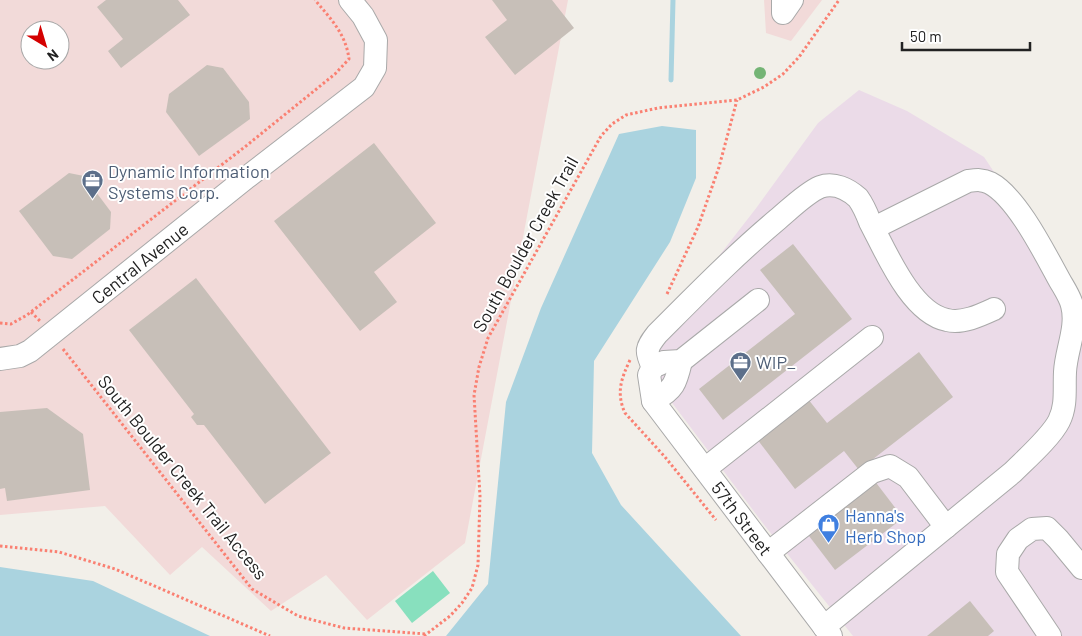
<svg xmlns="http://www.w3.org/2000/svg" width="1082" height="636" font-family="Barlow,sans-serif">
<rect width="100%" height="100%" fill="#f2efe9"/>
<g fill="#f2dad9" fill-rule="evenodd">
<path d="M0 0H568L465 543 367 620 326 575 271 611 202 547 170 575 105 506 0 515ZM30 30H60V60H30Z"/>
<polygon points="764,0 822,0 791,41 766,33"/>
</g>
<polygon fill="#ebdbe8" points="859,90 907,111 984,157 1082,303 1082,636 853,636 765,526 639,359 757,207 818,123"/>
<polygon fill="#88e0be" points="433,571 450,593 412,623 395,601"/>
<g fill="#aad3df">
<polygon points="662,126 696,130 696,178 670,242 594,361 592,453 621,505 741,636 446,636 488,584 506,402 541,308 619,134"/>
<polygon points="0,567 93,581 210,636 0,636"/>
</g>
<g fill="none" stroke-linecap="round" stroke-linejoin="round">
<polyline stroke="#aad3df" stroke-width="5" points="671,80 673,0"/>
</g>
<g fill="#c7bfb8">
<polygon points="106,0 178,0 190,15 121,68 108,51 123,39 97,7"/>
<polygon points="492,0 552,0 574,28 515,75 485,37 507,20"/>
<polygon points="207,65 223,68 249,102 250,119 199,156 166,112 169,94"/>
<polygon points="374,143 436,223 374,272 397,302 360,331 274,221"/>
<polygon points="69,173 84,176 111,212 110,229 72,259 53,256 19,211"/>
<polygon points="793,244 852,319 723,420 699,389 795,314 760,270"/>
<polygon points="196,278 331,453 265,504 204,425 197,425 191,417 194,414 129,330"/>
<polygon points="919,352 953,397 859,470 844,451 795,489 757,439 808,399 827,423"/>
<polygon points="47,408 83,434 90,490 7,501 5,488 0,489 0,412"/>
<polygon points="874,480 903,518 835,570 806,532"/>
<polygon points="970,601 994,631 988,636 927,636"/>
</g>
<g fill="none" stroke-linecap="round" stroke-linejoin="round">
<defs>
<g id="minor">
<polyline points="783,0 783,13 792,0"/>
<path id="s1" d="M758 300 681 361 664 362 653 367 649 375 653 401 831 636"/>
<path id="s2" d="M0 359 20 356 30 351 246 178 364 87 375 68 376 40 363 16 350 0"/>
<path d="M653 367C645 351 646 348 657 334 696 295 735 255 778 219 790 209 806 193 820 187 834 182 848 189 858 198 863 205 867 214 870 222 886 252 911 313 947 320 962 324 981 315 994 309"/>
<path d="M653 401C674 390 676 383 681 361"/>
<polyline points="705,469 872,337"/>
<polyline points="768,553 872,472 890,466 908,477 946,527"/>
<path d="M824 627 1013 472C1026 459 1051 437 1059 421 1067 405 1064 389 1065 372 1066 350 1078 327 1072 305 1070 297 1064 288 1060 281 1045 254 1017 197 990 183 982 179 976 180 968 181L874 228"/>
<polyline points="1050,636 1007,572 1008,554 1018,539 1032,529 1047,528 1058,539 1082,568"/>
</g>
</defs>
<use href="#minor" stroke="#a9a9a9" stroke-width="24"/>
<g stroke="#fa8072" stroke-width="3" stroke-dasharray="2.5 2.5" stroke-linecap="butt">
<polyline points="667,294 698,227 719,167 737,100"/>
<polyline points="31,312 40,321"/>
<path d="M0 323 11 324 27 315 246 146 335 74 349 59C346 34 330 18 315 0"/>
<polyline points="63,349 252,589 298,616 344,628 426,634"/>
<path d="M630 360C621 379 616 393 625 413L665 457 716 520"/>
<polyline points="0,546 59,552 115,569 270,636"/>
<polyline points="424,636 450,616 462,603 472,588 478,565 480,496 474,395 479,367 488,338 601,136 612,124 626,115 658,108 737,100 764,87 783,74 799,57 839,0"/>
</g>
<use href="#minor" stroke="#fff" stroke-width="22"/>
</g>
<circle fill="#74b475" cx="760" cy="73" r="6"/>
<defs>
<symbol id="office-pin" viewBox="-11 -11 22 30"><path d="M0 17L-7.5 6A9.5 9.5 0 1 1 7.5 6Z" fill="#5c6f8a" stroke="#fff"/><path d="M-6-3h4V-5.5h4V-3h4V5H-6ZM-1-4.5V-3h2v-1.5ZM-6 0V1H6V0Z" fill="#fff"/></symbol>
<symbol id="shop-pin" viewBox="-11 -11 22 30"><path d="M0 17L-7.5 6A9.5 9.5 0 1 1 7.5 6Z" fill="#3f7fe0" stroke="#fff"/><path d="M-5-2.5h2.3a2.7 3.5 0 0 1 5.4 0H5L5.5 6h-11ZM-1.5-2.5h3a1.5 2.3 0 0 0-3 0Z" fill="#fff"/></symbol>
</defs>
<g fill-rule="evenodd">
<use href="#office-pin" x="80" y="168" width="25" height="34"/>
<use href="#office-pin" x="728" y="350" width="25" height="34"/>
<use href="#shop-pin" x="816" y="512" width="25" height="34"/>
</g>
<g text-anchor="middle" dominant-baseline="central" stroke-width="4" stroke-linejoin="round" paint-order="stroke">
<g font-size="18" fill="#4e5e75" stroke="#fff" text-anchor="start">
<text x="108" y="171">Dynamic Information<tspan x="108" dy="21">Systems Corp.</tspan></text>
<text x="756" y="362">WIP_</text>
</g>
<g font-size="18" fill="#222" stroke="#fff">
<text transform="translate(525 244) rotate(-61)">South Boulder Creek Trail</text>
<text stroke="none"><textPath href="#s2" startOffset="172">Central Avenue</textPath></text>
<text transform="translate(183 477) rotate(51)">South Boulder Creek Trail Access</text>
<text stroke="none"><textPath href="#s1" startOffset="310">57th Street</textPath></text>
</g>
<g font-size="18" fill="#366cbe" stroke="#fff" text-anchor="start">
<text x="845" y="515">Hanna's<tspan x="845" dy="21">Herb Shop</tspan></text>
</g>
</g>
<g transform="translate(45 45) rotate(142)"><circle r="24" fill="#ffffff" stroke="#a7a7a7"/>
<path d="M0-4L9 19L0 12L-9 19Z" fill="#d40000"/>
<text y="-8" font-size="14" font-weight="bold" text-anchor="middle" fill="#222222">N</text>
</g>
<path d="M902 42v8h128v-8" fill="none" stroke="#222222" stroke-width="2.5"/>
<text x="910" y="42" font-size="15" fill="#222222" stroke="#ffffff" stroke-width="4" paint-order="stroke">50 m</text>
</svg>
